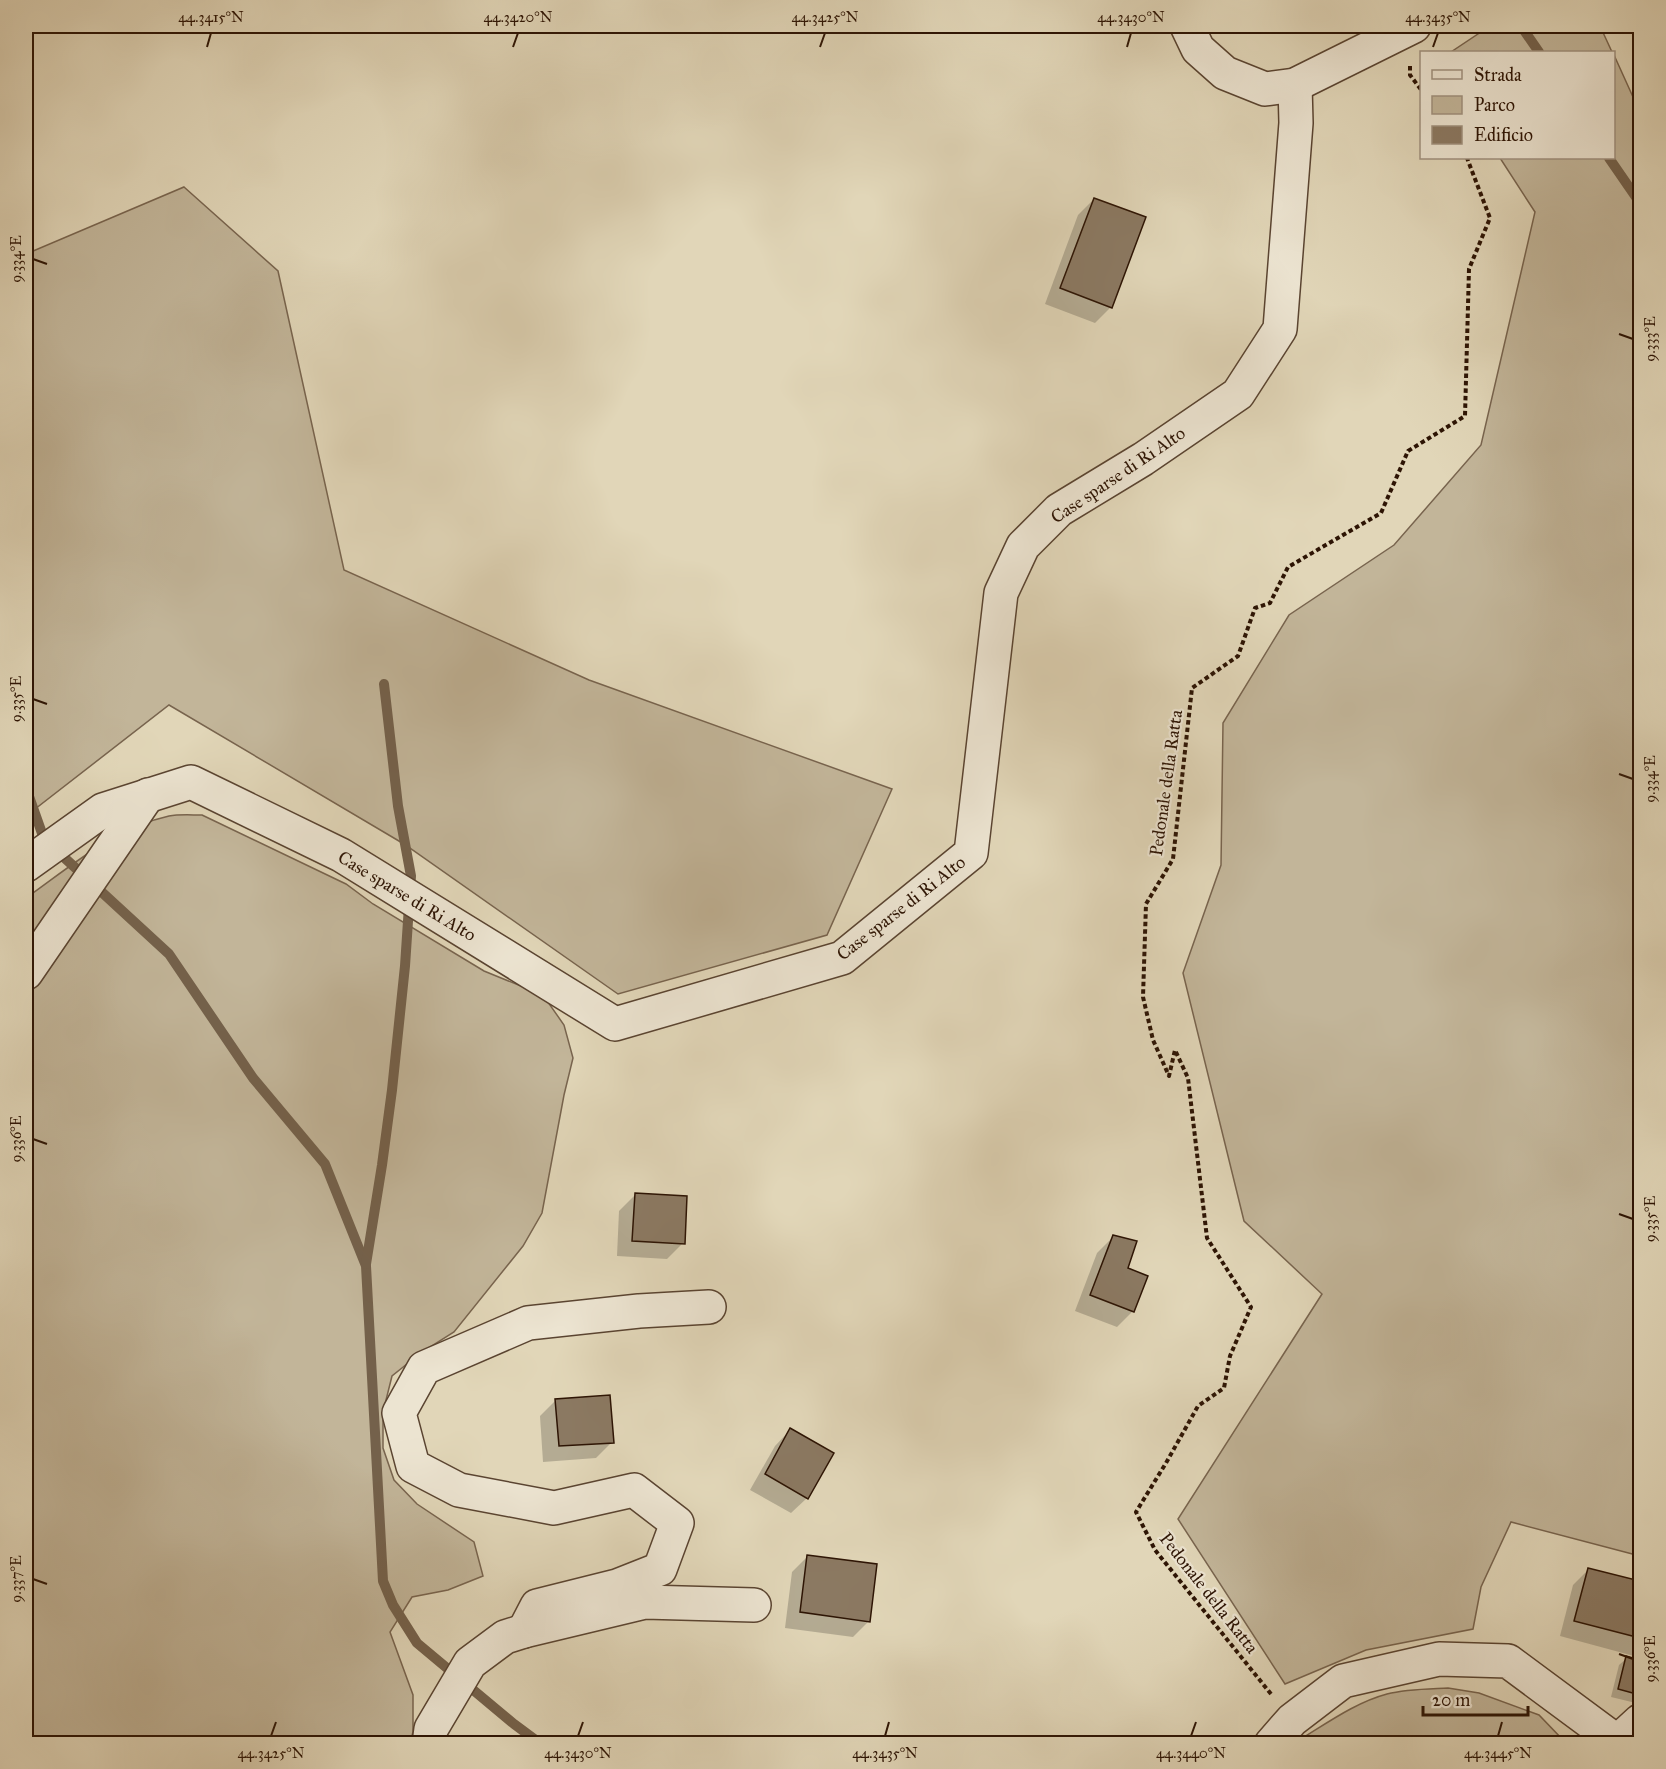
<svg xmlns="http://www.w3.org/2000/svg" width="1666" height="1769" font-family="'IM FELL Great Primer',serif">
<rect width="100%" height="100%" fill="#e1d6b8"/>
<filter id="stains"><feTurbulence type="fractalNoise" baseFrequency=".00333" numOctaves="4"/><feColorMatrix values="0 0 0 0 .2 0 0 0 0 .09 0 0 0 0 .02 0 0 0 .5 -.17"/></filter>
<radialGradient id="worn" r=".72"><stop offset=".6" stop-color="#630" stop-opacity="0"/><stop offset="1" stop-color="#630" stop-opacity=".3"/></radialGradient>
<g fill="#c2b599" stroke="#78644e" stroke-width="1.5">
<polygon points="1490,26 1600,26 1612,52 1451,52"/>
<polygon points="1614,55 1633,97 1640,100 1640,1556 1511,1522 1481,1587 1473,1629 1366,1650 1285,1684 1178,1519 1322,1294 1244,1221 1183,973 1221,865 1223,723 1289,615 1394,545 1481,445 1535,212 1500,158 1614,158"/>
<polygon points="184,187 278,271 344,570 589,680 892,789 827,935 618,994 404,844 169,705 26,816 26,254"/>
<path d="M202 815 346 884 373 904 484 971 543 995 564 1025 573 1058 564 1095 542 1213 523 1246 454 1332 422 1352 392 1376 383 1412V1448L394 1480 417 1504 474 1542 483 1576 448 1590 412 1597 390 1632 413 1695V1732L410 1743H26V898C70 867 114 828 169 816 179 814 191 815 202 815Z"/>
<path d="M1448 1688 1479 1693 1539 1715 1562 1739 1563 1743H1297L1304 1737C1330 1721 1357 1702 1387 1694 1406 1689 1428 1689 1448 1688Z"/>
</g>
<g fill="#0003">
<polygon points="1094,199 1111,307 1095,323 1045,304 1078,215"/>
<polygon points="635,1195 683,1243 667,1259 617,1256 619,1211"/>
<polygon points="1113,1237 1126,1269 1133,1311 1117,1327 1075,1311 1097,1253"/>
<polygon points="556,1400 612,1442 596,1458 543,1462 540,1416"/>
<polygon points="790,1430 807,1498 791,1513 750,1490 775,1446"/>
<polygon points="808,1556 869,1621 853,1637 785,1628 792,1572"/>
<polygon points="1588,1570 1640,1583 1640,1649 1634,1656 1560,1636 1573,1585"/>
<polygon points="1627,1658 1640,1661 1640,1704 1611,1697 1619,1665"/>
</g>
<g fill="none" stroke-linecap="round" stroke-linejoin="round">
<g stroke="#74614b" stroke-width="10">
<polyline points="1521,26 1539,52"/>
<polyline points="1609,158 1640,203"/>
<polyline points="26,788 44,839 169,954 253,1078 325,1164 366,1266 383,1581 393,1605 417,1643 514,1724 541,1744"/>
<polyline points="366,1264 382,1165 392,1090 405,966 411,876 398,806 384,684"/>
</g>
</g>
<g fill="#8b7962" stroke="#2d1404" stroke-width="1.5">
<polygon points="1094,198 1146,217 1112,308 1060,288"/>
<polygon points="635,1193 687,1196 685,1244 632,1241"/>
<polygon points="1113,1235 1137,1241 1128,1268 1148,1276 1134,1312 1090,1295"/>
<polygon points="610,1395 614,1443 559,1446 555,1399"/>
<polygon points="790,1428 834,1453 808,1499 765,1474"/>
<polygon points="807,1555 877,1564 870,1622 800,1612"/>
<polygon points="1588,1568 1640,1581 1640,1638 1574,1621"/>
<polygon points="1626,1656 1640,1660 1640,1695 1618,1689"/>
</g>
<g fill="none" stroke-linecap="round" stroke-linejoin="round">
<defs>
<g id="minor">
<polyline points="1187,26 1198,49 1225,73 1265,89 1295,85 1414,26"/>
<polyline points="26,865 103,810 191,782 341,855 615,1024 842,958 971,853 1001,593 1023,546 1059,510 1143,459 1238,394 1280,329 1296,123 1295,85"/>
<polyline points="26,973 148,795"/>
<polyline points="524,1631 537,1606 617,1586 660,1569 677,1523 634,1490 554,1508 459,1490 413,1466 399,1413 424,1368 528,1323 639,1311 709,1307"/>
<polyline points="429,1744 431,1729 470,1663 505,1637 524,1631 645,1602 754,1605"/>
<polyline points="1271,1744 1292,1720 1343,1681 1439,1659 1508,1661 1616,1741"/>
<polyline points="1615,1744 1640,1721"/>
</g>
</defs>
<use href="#minor" stroke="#5a4431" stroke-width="36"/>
<g stroke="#2d1404" stroke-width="4" stroke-dasharray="4.5 3" stroke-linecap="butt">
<polyline points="1410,66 1410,75 1422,91"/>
<polyline points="1271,1694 1155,1550 1136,1512 1166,1463 1198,1406 1224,1388 1230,1356 1251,1307 1207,1238 1188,1078 1175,1050 1169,1076 1153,1040 1143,997 1146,904 1173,859 1192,688 1238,656 1255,608 1270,603 1288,567 1381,513 1408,451 1465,416 1469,269 1490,218 1467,158"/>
</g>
<use href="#minor" stroke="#ece4d1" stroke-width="33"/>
</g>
<path fill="none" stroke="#2d1404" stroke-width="2" d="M207 47 211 33M513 47 518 33M820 47 825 33M1127 47 1131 33M1433 47 1438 33M33 259 47 264M1619 334 1633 339M33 699 47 704M1619 774 1633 779M33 1139 47 1144M1619 1214 1633 1219M33 1579 47 1584M1619 1654 1633 1659M271 1736 276 1722M578 1736 583 1722M885 1736 889 1722M1191 1736 1196 1722M1498 1736 1502 1722"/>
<g text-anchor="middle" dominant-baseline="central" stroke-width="4.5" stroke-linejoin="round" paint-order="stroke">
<g font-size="18" fill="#2d1404" stroke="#ece4d1">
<text transform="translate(1118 475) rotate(-34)">Case sparse di Ri Alto</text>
<text transform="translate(1166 783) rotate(-82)">Pedonale della Ratta</text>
<text transform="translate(407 896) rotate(31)">Case sparse di Ri Alto</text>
<text transform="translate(901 908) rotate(-38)">Case sparse di Ri Alto</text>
<text transform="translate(1209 1593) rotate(52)">Pedonale della Ratta</text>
</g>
</g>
<rect width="1666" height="1769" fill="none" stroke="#e1d6b8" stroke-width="66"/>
<rect x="1420" y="51" width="195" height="108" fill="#ece4d1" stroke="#a0917f" stroke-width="1.5"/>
<rect x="1432" y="70" width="30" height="9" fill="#ece4d1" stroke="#a0917f" stroke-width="1.5"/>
<text x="1474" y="81" font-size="18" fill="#2d1404">Strada</text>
<rect x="1432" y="96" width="30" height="18" fill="#c2b599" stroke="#a0917f" stroke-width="1.5"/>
<text x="1474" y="111" font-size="18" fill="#2d1404">Parco</text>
<rect x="1432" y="126" width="30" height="18" fill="#8b7962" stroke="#a0917f" stroke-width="1.5"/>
<text x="1474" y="141" font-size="18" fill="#2d1404">Edificio</text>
<path d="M1423 1706v9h105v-9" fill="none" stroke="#2d1404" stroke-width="3"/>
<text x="1432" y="1706" font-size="18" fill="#2d1404" stroke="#ece4d1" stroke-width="4.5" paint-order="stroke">20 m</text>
<rect x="33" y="33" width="1600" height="1703" fill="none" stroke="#2d1404" stroke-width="2"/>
<g font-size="15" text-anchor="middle" fill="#2d1404">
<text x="211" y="22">44.3415°N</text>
<text x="518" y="22">44.3420°N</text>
<text x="825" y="22">44.3425°N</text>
<text x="1131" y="22">44.3430°N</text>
<text x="1438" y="22">44.3435°N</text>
<text transform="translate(16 259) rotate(-90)" y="5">9.334°E</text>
<text transform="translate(1650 339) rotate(-90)" y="5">9.333°E</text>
<text transform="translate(16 699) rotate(-90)" y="5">9.335°E</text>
<text transform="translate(1650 779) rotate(-90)" y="5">9.334°E</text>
<text transform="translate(16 1139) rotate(-90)" y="5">9.336°E</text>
<text transform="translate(1650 1219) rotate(-90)" y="5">9.335°E</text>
<text transform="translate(16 1579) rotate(-90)" y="5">9.337°E</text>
<text transform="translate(1650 1659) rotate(-90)" y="5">9.336°E</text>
<text x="271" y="1758">44.3425°N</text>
<text x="578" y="1758">44.3430°N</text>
<text x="885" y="1758">44.3435°N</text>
<text x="1191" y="1758">44.3440°N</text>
<text x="1498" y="1758">44.3445°N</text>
</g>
<rect width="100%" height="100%" filter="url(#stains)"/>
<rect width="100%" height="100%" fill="url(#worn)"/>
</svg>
